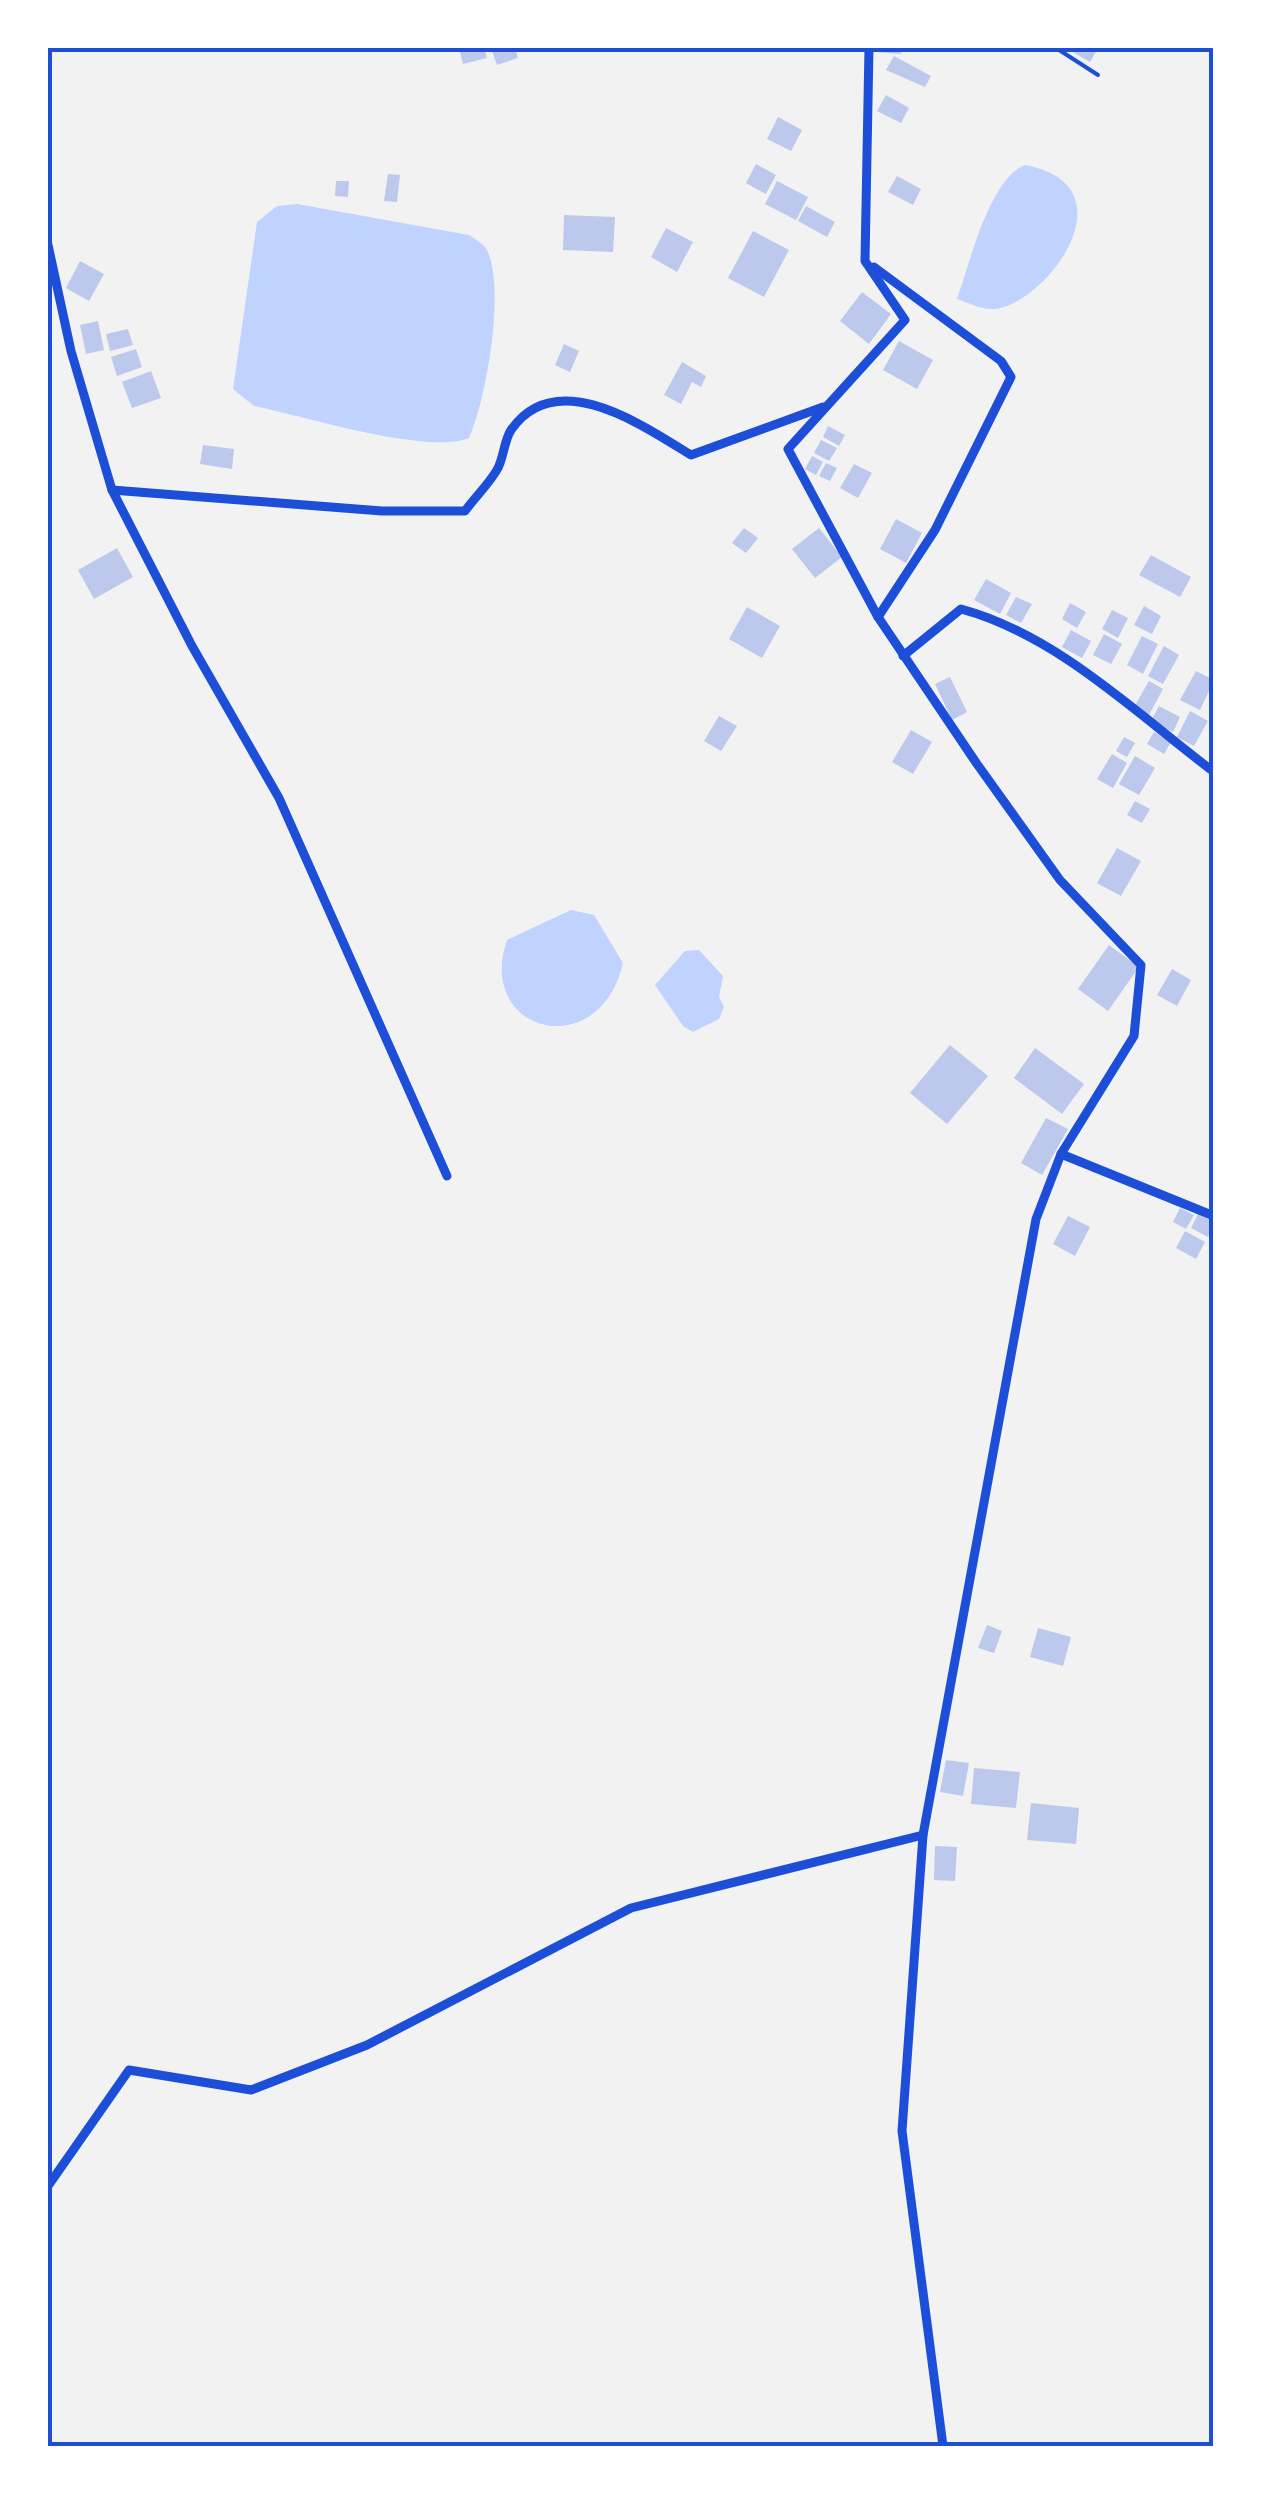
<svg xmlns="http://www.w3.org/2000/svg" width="1261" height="2494" font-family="Jost,sans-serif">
<rect width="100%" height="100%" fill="#f2f2f2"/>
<g fill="#bfd3fe">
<path d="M1025 165C1133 185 1049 302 995 309 982 310 969 303 957 299 970 263 989 179 1025 165Z"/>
<path d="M297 204 469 235C476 240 484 244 487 250 506 290 486 399 469 438 426 455 304 416 254 406L233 389 257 222 277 206Z"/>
<path d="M571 910 594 915 623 963C599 1065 475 1033 507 940Z"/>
<polygon points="699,950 723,976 719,997 724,1007 719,1019 693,1032 683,1026 655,985 685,951"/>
</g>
<g fill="#bdc9ec">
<polygon points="459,48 484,48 487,58 463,64"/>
<polygon points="491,48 515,48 518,58 497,65"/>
<polygon points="876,48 902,48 901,54 875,52"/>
<polygon points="1073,48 1098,48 1090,62 1071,51"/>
<polygon points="894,56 931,76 925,87 886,70"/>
<polygon points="886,95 909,108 901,123 877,111"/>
<polygon points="778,117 802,130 791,151 767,139"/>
<polygon points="756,164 776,175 766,194 746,183"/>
<polygon points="388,174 400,175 397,202 384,201"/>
<polygon points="897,176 921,189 913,205 888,192"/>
<polygon points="336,181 349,181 348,197 335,196"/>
<polygon points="777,181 808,197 796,220 765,204"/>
<polygon points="806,206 835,222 827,237 798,221"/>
<polygon points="564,215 615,217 613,252 563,250"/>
<polygon points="666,228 693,242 677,272 651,257"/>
<polygon points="753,231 789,250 764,297 728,278"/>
<polygon points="80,261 104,274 89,301 66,288"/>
<polygon points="862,292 891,314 869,344 840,321"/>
<polygon points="98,321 104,350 86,354 80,325"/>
<polygon points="128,329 133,345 110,351 106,334"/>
<polygon points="899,341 933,360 917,389 883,370"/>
<polygon points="564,344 579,351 570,372 555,365"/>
<polygon points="136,349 142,367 117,376 111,357"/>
<polygon points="682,362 706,376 701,387 692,382 681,404 664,395"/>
<polygon points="151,371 161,398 132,408 122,382"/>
<polygon points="828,426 845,435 839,446 823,437"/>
<polygon points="821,440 837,448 829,461 814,453"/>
<polygon points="203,445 234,449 232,469 200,464"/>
<polygon points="812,456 823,462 816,475 805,469"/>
<polygon points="826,463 837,468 830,481 819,476"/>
<polygon points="854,464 872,473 858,498 840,488"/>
<polygon points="896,519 922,533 906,563 880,549"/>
<polygon points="744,528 758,538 746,553 732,543"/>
<polygon points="819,528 842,557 815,578 792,549"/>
<polygon points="117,548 133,577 94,599 78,570"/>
<polygon points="1151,555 1191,577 1180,597 1139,575"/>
<polygon points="986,579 1011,593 1000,614 974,600"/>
<polygon points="1016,597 1032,604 1021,623 1006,615"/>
<polygon points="1070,603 1086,612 1077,628 1062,619"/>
<polygon points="1144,606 1161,616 1152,634 1134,625"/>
<polygon points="747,607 780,626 762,658 729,639"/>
<polygon points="1112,610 1128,618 1118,638 1102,629"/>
<polygon points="1071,630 1091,641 1082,658 1062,647"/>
<polygon points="1104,634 1122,644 1111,664 1093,655"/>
<polygon points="1142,636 1158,644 1143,674 1127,665"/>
<polygon points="1164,646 1179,655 1163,684 1148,676"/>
<polygon points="1196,671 1214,680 1200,710 1180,700"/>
<polygon points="950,677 967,712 952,720 935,684"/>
<polygon points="1149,681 1163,689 1149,715 1134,707"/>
<polygon points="1159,706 1180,717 1173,732 1151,721"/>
<polygon points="1190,711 1208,721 1194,746 1177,737"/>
<polygon points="719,716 737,726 721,751 704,741"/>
<polygon points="911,730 932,742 913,774 892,762"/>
<polygon points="1154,732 1171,742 1164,754 1147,744"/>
<polygon points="1124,737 1135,743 1127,757 1116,751"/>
<polygon points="1112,754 1127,763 1113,788 1097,779"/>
<polygon points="1135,756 1155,768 1139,795 1119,784"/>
<polygon points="1135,801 1150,809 1142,823 1127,815"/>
<polygon points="1117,848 1141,861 1121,896 1097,883"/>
<polygon points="1109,945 1139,967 1108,1011 1078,989"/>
<polygon points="1172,969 1191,980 1177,1006 1157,995"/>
<polygon points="950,1045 988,1076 947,1124 910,1093"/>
<polygon points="1035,1048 1084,1084 1062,1114 1014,1078"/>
<polygon points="1046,1118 1068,1129 1042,1175 1021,1163"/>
<polygon points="1180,1208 1194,1215 1186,1229 1173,1222"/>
<polygon points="1198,1214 1214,1222 1208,1237 1191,1228"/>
<polygon points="1068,1216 1090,1227 1075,1256 1053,1244"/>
<polygon points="1185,1231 1205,1242 1196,1259 1176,1248"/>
<polygon points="987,1625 1002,1631 994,1653 978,1648"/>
<polygon points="1038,1628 1071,1637 1063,1666 1030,1657"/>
<polygon points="946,1760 969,1763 963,1796 940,1792"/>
<polygon points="974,1768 1020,1772 1016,1808 971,1804"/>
<polygon points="1031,1803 1079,1808 1076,1844 1027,1840"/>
<polygon points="935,1846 957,1847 955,1881 934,1880"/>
</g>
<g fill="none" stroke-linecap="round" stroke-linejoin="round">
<polyline stroke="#1d4ed8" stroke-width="4" points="1056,48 1098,75"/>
<g stroke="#1d4ed8" stroke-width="9">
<polyline points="869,48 865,261 905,320 788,449 878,617 977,764 1060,880 1141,965 1134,1036 1061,1154 1036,1219 923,1835 902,2131 943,2446"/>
<polyline points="48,245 71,351 112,490 192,646 279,798 447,1176"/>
<polyline points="874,267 1001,361 1011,377 935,530 878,617"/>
<path d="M112 490 382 511H465C475 497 490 483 498 468 504 456 504 441 511 430 556 365 642 425 691 455L823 407"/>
<path d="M903 656 961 609C1057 635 1136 713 1214 772"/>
<polyline points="1061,1154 1214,1216"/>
<polyline points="48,2186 129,2070 251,2090 367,2045 631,1908 923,1835"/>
</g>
</g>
<rect width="1261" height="2494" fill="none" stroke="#ffffff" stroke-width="100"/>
<rect x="50" y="50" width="1161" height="2394" fill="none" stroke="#1d4ed8" stroke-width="4"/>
</svg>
